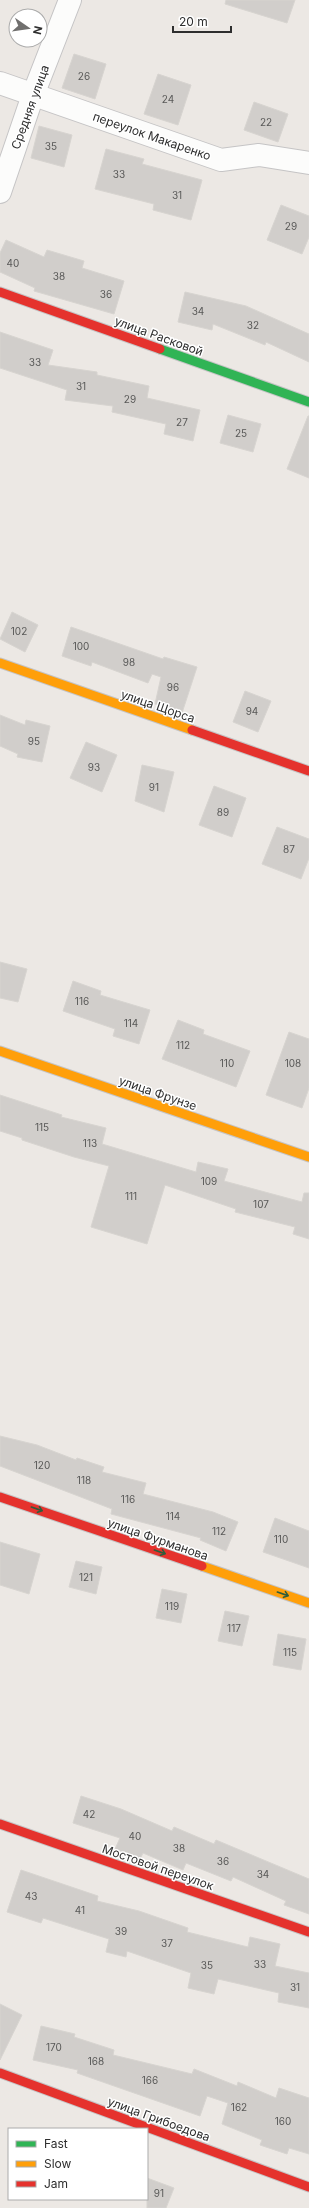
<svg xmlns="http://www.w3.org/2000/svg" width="309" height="2208" font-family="Inter,sans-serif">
<rect width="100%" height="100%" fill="#ece8e4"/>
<g fill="#d1cecb" stroke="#d7d4d0">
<polygon points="226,0 295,0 287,23 225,4"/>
<polygon points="74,54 106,64 95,99 62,88"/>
<polygon points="158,74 191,85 178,125 144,114"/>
<polygon points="254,102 288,114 278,142 244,130"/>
<polygon points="39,126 72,135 64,167 31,158"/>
<polygon points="106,149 144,159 142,164 202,180 191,220 153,210 154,204 95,189"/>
<polygon points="281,205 309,216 309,237 302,254 267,240"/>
<polygon points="6,240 44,257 47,250 84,261 82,268 124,281 114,314 34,291 35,288 0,272 0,253"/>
<polygon points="185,292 246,306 309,334 309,362 266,342 265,345 213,324 212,330 178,322"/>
<polygon points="0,332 53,350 48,365 97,372 97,375 149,386 147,398 200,410 193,441 164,434 166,424 112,412 113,406 65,400 67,390 0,368"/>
<polygon points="228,415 261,424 253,452 220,443"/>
<polygon points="308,416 309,416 309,478 287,469"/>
<polygon points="12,612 38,625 25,652 0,639"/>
<polygon points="71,627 163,659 164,657 197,667 182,713 155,704 161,677 152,674 148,683 92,662 91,666 62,656"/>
<polygon points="245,691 271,701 258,732 233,722"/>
<polygon points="0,715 25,725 26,720 50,726 42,762 17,757 18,754 0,746"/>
<polygon points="86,742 117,755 102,792 70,778"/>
<polygon points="142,765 174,772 164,812 135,801"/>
<polygon points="214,786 246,798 232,837 199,825"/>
<polygon points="277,827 309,839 309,858 301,879 262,864"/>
<polygon points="0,962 27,969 18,1002 0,998"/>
<polygon points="73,981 101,991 100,995 150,1010 139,1044 113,1036 115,1029 63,1011"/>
<polygon points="178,1020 204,1030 203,1034 250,1051 236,1087 162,1059"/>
<polygon points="289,1032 309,1039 309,1088 302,1108 266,1095"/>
<polygon points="0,1095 62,1115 61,1117 106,1128 102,1144 196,1172 198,1162 228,1169 224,1181 302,1202 304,1193 309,1193 309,1239 293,1234 295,1227 235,1212 236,1209 165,1185 147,1244 91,1227 109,1166 74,1157 22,1140 22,1138 0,1131"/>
<polygon points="0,1436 37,1445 76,1460 77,1458 104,1467 102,1472 146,1483 143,1494 213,1512 238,1522 226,1551 200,1540 201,1538 111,1514 112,1509 0,1466"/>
<polygon points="275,1518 309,1531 309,1568 263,1552"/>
<polygon points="0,1542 40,1554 29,1594 0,1585"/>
<polygon points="76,1561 102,1567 96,1594 69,1587"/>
<polygon points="162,1589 187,1594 181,1623 156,1618"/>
<polygon points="225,1611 249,1616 242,1646 218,1641"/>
<polygon points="278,1634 306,1639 301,1670 273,1665"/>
<polygon points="81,1796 121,1809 172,1831 174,1827 214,1844 216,1840 309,1879 309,1914 284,1905 286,1901 233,1877 231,1881 186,1863 183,1870 143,1853 140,1859 115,1849 120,1838 73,1823"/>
<polygon points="21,1870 98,1896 97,1901 139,1911 188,1928 187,1932 248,1947 250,1937 280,1944 275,1966 309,1973 309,2008 278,2002 279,1993 218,1979 214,1994 188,1988 191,1973 127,1951 126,1957 106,1952 109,1939 43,1918 41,1923 7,1912"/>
<polygon points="0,2004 22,2015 0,2060"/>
<polygon points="41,2026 75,2034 74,2037 114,2050 113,2055 192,2074 194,2069 237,2086 238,2082 276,2098 279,2088 309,2098 309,2154 289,2148 287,2154 260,2145 262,2140 222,2124 228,2103 207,2096 200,2116 77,2073 78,2070 33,2060"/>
<polygon points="147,2178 174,2188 166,2208 147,2208"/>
</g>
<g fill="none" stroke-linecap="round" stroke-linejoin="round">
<defs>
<g id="street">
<polyline points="0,83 221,160 259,155 309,163"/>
<polyline points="0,192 33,95 70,0"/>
</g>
<polyline id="fast" points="160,349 309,402"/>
<g id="slow">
<polyline points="0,663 192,730"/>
<polyline points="0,1051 309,1157"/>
<polyline points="202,1566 309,1603"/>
</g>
<g id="jam">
<polyline points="0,292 160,349"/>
<polyline points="192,730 309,771"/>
<polyline points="0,1497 202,1566"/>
<polyline points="0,1824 309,1932"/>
<polyline points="0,2073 309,2187"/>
</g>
</defs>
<use href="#street" stroke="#c5c4c5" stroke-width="24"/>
<use href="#fast" stroke="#c5c4c5" stroke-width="11"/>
<use href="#slow" stroke="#c5c4c5" stroke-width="11"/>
<use href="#jam" stroke="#c5c4c5" stroke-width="11"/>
<use href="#street" stroke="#fcfcfb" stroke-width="22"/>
<use href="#fast" stroke="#30b455" stroke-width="9"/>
<use href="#slow" stroke="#ff9f0a" stroke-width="9"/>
<use href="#jam" stroke="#e5322d" stroke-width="9"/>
</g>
<defs><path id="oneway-shaft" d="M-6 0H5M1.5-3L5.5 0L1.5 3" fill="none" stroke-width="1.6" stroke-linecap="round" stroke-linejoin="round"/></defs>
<g stroke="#2f5d3c">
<use href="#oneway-shaft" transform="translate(37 1509) rotate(19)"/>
<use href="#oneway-shaft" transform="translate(160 1552) rotate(19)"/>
<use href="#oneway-shaft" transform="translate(283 1594) rotate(19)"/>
</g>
<g text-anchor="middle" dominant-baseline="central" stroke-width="3" stroke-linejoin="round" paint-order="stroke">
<g font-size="10" fill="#585857">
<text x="84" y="76">26</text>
<text x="168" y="99">24</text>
<text x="266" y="122">22</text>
<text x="51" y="146">35</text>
<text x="119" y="174">33</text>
<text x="177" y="195">31</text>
<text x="291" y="226">29</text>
<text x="13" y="263">40</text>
<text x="59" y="276">38</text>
<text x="106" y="294">36</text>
<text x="198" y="311">34</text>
<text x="253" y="325">32</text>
<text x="35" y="362">33</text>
<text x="81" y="386">31</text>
<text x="130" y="399">29</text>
<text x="182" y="422">27</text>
<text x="241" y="433">25</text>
<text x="19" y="631">102</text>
<text x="81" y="646">100</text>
<text x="129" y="662">98</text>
<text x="173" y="687">96</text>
<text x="252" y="711">94</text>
<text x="34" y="741">95</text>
<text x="94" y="767">93</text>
<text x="154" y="787">91</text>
<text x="223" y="812">89</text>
<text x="289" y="849">87</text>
<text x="82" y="1001">116</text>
<text x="131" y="1023">114</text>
<text x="183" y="1045">112</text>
<text x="227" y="1063">110</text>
<text x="293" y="1063">108</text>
<text x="42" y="1127">115</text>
<text x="90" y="1143">113</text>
<text x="209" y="1181">109</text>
<text x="131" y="1196">111</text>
<text x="261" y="1204">107</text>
<text x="42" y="1465">120</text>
<text x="84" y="1480">118</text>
<text x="128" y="1499">116</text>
<text x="173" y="1516">114</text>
<text x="219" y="1531">112</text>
<text x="281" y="1539">110</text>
<text x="86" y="1577">121</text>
<text x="172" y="1606">119</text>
<text x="234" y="1628">117</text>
<text x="290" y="1652">115</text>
<text x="89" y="1814">42</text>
<text x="135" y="1836">40</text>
<text x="179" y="1848">38</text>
<text x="223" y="1861">36</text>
<text x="263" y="1874">34</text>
<text x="31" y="1896">43</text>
<text x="80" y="1910">41</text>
<text x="121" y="1931">39</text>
<text x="167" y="1943">37</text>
<text x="260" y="1964">33</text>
<text x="207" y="1965">35</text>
<text x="295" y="1987">31</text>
<text x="54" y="2047">170</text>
<text x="96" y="2061">168</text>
<text x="150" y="2080">166</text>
<text x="239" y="2107">162</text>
<text x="283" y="2121">160</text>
<text x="159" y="2193">91</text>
</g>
<g font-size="12" fill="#2e2e2e" stroke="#fff">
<text transform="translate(30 107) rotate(-70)">Средняя улица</text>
<text transform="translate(152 136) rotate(19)">переулок Макаренко</text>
<text transform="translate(159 336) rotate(20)">улица Расковой</text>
<text transform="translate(158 706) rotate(19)">улица Щорса</text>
<text transform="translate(158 1093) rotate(19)">улица Фрунзе</text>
<text transform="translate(158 1539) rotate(19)">улица Фурманова</text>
<text transform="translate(158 1867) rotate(19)">Мостовой переулок</text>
<text transform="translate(159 2119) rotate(20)">улица Грибоедова</text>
</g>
</g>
<rect x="8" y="2128" width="140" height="72" fill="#ffffff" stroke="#ababab"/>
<rect x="16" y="2141" width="20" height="6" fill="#30b455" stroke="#ababab"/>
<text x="44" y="2148" font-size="12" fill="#2e2e2e">Fast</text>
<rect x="16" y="2161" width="20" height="6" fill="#ff9f0a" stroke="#ababab"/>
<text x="44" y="2168" font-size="12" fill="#2e2e2e">Slow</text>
<rect x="16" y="2181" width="20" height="6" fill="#e5322d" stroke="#ababab"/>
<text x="44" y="2188" font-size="12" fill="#2e2e2e">Jam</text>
<g transform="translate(28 28) rotate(103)"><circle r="19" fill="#ffffff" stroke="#ababab"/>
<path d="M0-3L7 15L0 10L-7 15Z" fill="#706f6e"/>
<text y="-6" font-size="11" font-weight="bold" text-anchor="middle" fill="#2e2e2e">N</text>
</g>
<path d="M173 26v6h58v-6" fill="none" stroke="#2e2e2e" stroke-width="2"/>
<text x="179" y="26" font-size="12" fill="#2e2e2e" stroke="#ffffff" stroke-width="3" paint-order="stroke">20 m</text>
</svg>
